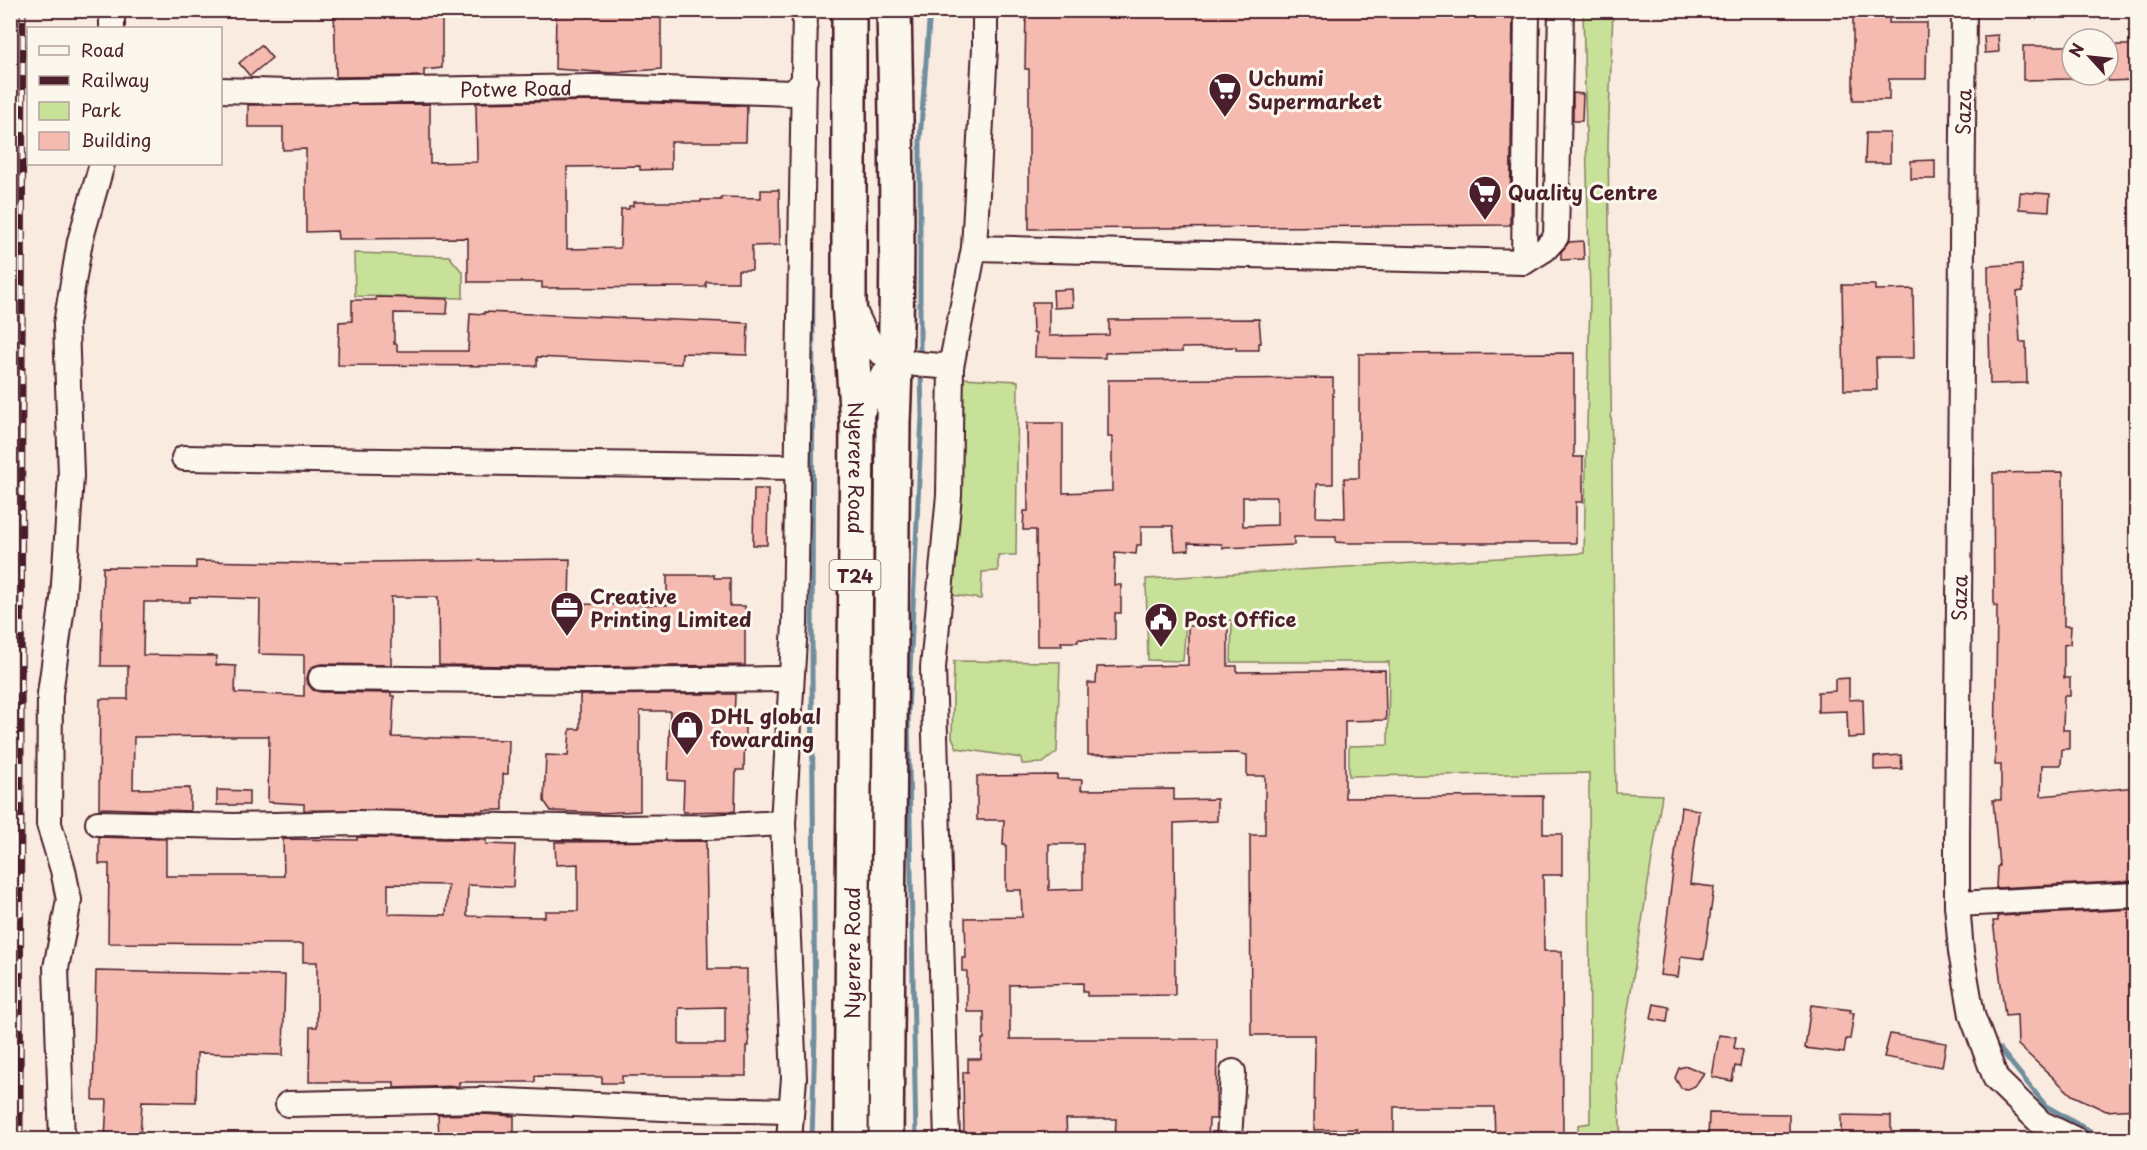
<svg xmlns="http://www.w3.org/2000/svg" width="2147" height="1150" font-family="'Playpen Sans',sans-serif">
<rect width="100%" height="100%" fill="#faebe0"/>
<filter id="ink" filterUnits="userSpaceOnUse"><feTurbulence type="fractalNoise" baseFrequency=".0167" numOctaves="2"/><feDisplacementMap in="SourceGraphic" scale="12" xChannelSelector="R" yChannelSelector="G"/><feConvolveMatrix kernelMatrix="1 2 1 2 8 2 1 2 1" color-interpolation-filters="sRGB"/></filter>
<g filter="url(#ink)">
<g fill="#c7e298" stroke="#888062" stroke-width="1.5">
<polygon points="1583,11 1613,11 1608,142 1616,793 1662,795 1617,1079 1621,1140 1578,1139 1578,1125 1590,1123 1589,773 1349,776 1349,746 1388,745 1389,662 1231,662 1232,620 1186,621 1183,661 1148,660 1146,579 1584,553 1590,296"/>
<polygon points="354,253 449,256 463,273 463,298 355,296"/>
<polygon points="961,378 1018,381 1016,555 998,555 998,571 982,572 981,599 952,595"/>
<polygon points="954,661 1060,662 1057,752 1043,763 1022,764 1021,758 957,748 952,737"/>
</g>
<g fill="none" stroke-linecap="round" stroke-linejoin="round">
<g stroke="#718e9e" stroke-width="5">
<polyline points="920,359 920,140 930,10"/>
<polyline points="2000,1049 2046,1106 2105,1140"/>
<polyline points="812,1140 815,1034 812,672 813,253"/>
<polyline points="916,1140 908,713 922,416 921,372"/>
</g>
</g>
<g fill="#f5bab0" stroke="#4a1f2b" stroke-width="1.5" fill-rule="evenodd">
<polygon points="334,10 442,10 442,68 424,70 424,76 336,77"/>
<polygon points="556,10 661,10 661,69 612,73 555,69"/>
<polygon points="1026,10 1513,10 1510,225 1029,229 1029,69 1025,69"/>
<polygon points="1853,10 1890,10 1889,23 1927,23 1926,79 1889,79 1889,100 1853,100"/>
<polygon points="1998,35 1999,52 1985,53 1984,36"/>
<polygon points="261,45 272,58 250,76 239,63"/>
<polygon points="2108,45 2133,45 2133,80 2108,81"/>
<polygon points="2023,46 2071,46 2071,79 2023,80"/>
<polygon points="1573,93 1583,94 1582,121 1573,121"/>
<polygon points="596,101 747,106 746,142 671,142 671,169 640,170 640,166 567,167 567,249 620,248 621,209 629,209 629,206 633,206 633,202 701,202 701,200 721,200 721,197 761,198 761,190 779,190 780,245 752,246 752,270 738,270 738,282 706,282 706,287 542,288 542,282 468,282 468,238 338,239 337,231 306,232 306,149 283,150 283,127 248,127 248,105 430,104 430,163 477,162 476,103"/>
<polygon points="1866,133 1890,133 1890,163 1865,163"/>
<polygon points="1935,160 1935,179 1911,179 1911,161"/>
<polygon points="2020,192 2050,194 2049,211 2019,209"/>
<polygon points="1583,241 1584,259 1561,260 1561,252 1569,242"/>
<polygon points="2022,264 2023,291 2017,292 2020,342 2026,342 2027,383 1990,384 1988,266"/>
<polygon points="1842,285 1875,285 1875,290 1913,289 1914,358 1876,358 1877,390 1844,390"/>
<polygon points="1072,289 1073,307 1054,308 1053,290"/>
<polygon points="376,297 448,299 447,314 394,313 394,344 397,344 397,351 468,351 470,313 484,314 484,312 748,323 747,355 682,353 681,364 537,357 537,366 338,365 339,322 352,321 352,300 376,300"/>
<polygon points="1032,302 1049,302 1049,336 1109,335 1109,320 1259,319 1261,343 1259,343 1259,350 1236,350 1236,347 1182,348 1182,352 1105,353 1105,358 1035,357 1036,333 1033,333"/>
<path d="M1574 353V457H1583V502H1576V543H1348L1336 542V537H1294V545L1223 548 1222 544 1188 543 1189 550 1175 551 1173 526H1141V545H1137L1136 554 1115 552 1114 585H1121V613H1115V640L1078 639V642H1061L1062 646H1037L1036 530H1023L1024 511H1028L1027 423H1063V493L1112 491V437H1108V380L1333 378V484H1317L1316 517 1345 518 1344 478H1359V354ZM1243 497H1277V525L1243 526Z"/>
<polygon points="2063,472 2064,626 2071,626 2070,644 2064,645 2064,678 2070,678 2070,696 2064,696 2063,730 2069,730 2069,749 2062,749 2061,765 2042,765 2041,796 2136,787 2136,881 1996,888 1997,867 1999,866 1993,800 2001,800 2001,765 1995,765 1997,606 1994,606 1993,473"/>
<polygon points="754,489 768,489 767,545 753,545"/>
<path d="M570 559 569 604 667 605V575H714V578H730V606H745V665L589 667 439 665 438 597H391V665L321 664 314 666 309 671 307 678 308 684 313 690 321 692 391 693V696H394L392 737 509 740 508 774H503V810H483V811L304 810V804L268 802 269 736H220L134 737 133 789 190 788V811L99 808 100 699H128V666H101L103 567 196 568V561L303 563ZM190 597 260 599 259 654 304 655V696L235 693 236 666 216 665 217 656 143 655 144 602H190Z"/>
<polygon points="1188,626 1228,626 1228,666 1237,666 1237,672 1385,670 1386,720 1345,721 1345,798 1543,796 1543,834 1562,834 1562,875 1543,875 1544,951 1562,951 1563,1140 1495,1140 1494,1107 1394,1107 1394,1140 1357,1140 1357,1129 1314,1130 1315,1035 1251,1035 1250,835 1265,835 1265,776 1247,776 1247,755 1237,753 1088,755 1088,683 1096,683 1097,667 1188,665"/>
<polygon points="1849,678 1849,700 1863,699 1864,737 1848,738 1847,711 1818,712 1818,692 1835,691 1835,679"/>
<polygon points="665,694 735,694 734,725 745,725 744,770 736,770 735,811 683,812 684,781 668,780 670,711 640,711 640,811 601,813 551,811 544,801 546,755 568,756 570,729 580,729 580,695"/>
<polygon points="1901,755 1902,769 1874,770 1874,757"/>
<path d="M1057 775V779L1082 780 1081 790 1174 789V800L1217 799V821L1174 823 1175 995 1087 996V992H1083V983L1010 985V1039H1217L1216 1119H1209L1208 1140H1115L1116 1119H1066L1067 1137 1052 1138V1140H964L963 1072H968V1059H981L982 1039H984V1012H967V971H962V958H966L965 918 1022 917 1021 890H1006V845H1003L1004 820H977V776ZM1049 844H1083V889L1049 890Z"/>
<polygon points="217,790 249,791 249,805 217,805"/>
<polygon points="1681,807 1699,810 1690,884 1714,887 1704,959 1681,956 1678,977 1660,975"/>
<path d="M99 837 166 839V876H284L283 839 357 840V837L486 840V844L515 845 513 887 468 885 467 916 545 917V911H578V864L556 865 555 842 706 841 708 969H747V1030H748L749 1046H746V1076H622V1083H602V1077L535 1076V1082H459V1086L394 1088V1082H309L310 1027H317V962H303V944L108 943 109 864H99ZM388 884 448 885 446 915 388 914ZM725 1007V1044H679V1008Z"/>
<polygon points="2136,909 2136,1109 2106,1111 2072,1095 2018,1045 2017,1015 2005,1016 1993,921 1998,921 1998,916"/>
<polygon points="96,971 285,975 283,1055 197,1053 196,1102 142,1101 140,1140 105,1140 107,1100 93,1100"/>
<polygon points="1654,1004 1669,1007 1667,1022 1651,1019"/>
<polygon points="1811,1005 1851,1010 1850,1013 1854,1013 1850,1039 1846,1039 1844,1053 1805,1048"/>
<polygon points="1890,1034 1946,1043 1942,1067 1884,1057"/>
<polygon points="1719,1035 1736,1037 1734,1048 1743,1050 1740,1067 1735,1066 1732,1081 1712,1077"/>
<polygon points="1687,1066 1704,1073 1695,1086 1688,1089 1681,1088 1675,1078 1679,1068"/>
<polygon points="1709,1113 1789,1114 1789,1140 1708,1140"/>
<polygon points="483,1114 514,1116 514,1140 439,1140 438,1115"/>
<polygon points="1841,1115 1891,1116 1891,1136 1875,1136 1875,1140 1841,1140"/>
</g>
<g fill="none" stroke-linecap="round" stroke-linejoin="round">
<defs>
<g id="minor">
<polyline points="112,10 112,28"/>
<polyline points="1964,10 1957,838 1957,904 1961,952 1972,1015 1996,1079 2041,1123 2076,1140"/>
<path id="s1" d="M220 90 287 92 596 87 793 93 805 80"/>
<polyline points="974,248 1524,262 1545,249 1556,237 1561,10"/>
<polyline points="1524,262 1527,10"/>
<path d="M852 307C859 319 865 338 875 348 894 366 927 364 951 367"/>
<path d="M858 421C868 397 878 379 896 360"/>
<polyline points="184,458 797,467"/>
<polyline points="321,678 589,681 791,679"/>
<polyline points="98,823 234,826 355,823 611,828 708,827 783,823"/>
<polyline points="1957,904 2136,895"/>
<polyline points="288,1104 483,1100 686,1109 791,1111"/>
<polyline points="62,1140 56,968 69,900 63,870 49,824 50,694 63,599 71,476 66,324 80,241 102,164"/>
<polyline points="789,1140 794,1078 783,823 795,624 805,10"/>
<polyline points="947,1140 933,668 949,495 951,367 974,248 985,48 985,10"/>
<polyline points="1229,1140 1233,1072"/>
</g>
<g id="highway">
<path id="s2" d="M849 10V301L857 424 851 1140"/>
<path d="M886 1140 893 422C899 285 897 148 894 10"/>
</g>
</defs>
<use href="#minor" stroke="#4a1f2b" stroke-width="28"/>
<use href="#highway" stroke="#4a1f2b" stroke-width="38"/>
<use href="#minor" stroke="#fbf7ec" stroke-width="24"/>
<use href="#highway" stroke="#fbf7ec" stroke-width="33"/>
<defs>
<polyline id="rail" points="20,1140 23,10"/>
</defs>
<use href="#rail" stroke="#4a1f2b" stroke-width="7"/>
<use href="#rail" stroke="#fbf7ec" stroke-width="4.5" stroke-dasharray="14" stroke-linecap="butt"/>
</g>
</g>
<defs>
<symbol id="supermarket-pin" viewBox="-11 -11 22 30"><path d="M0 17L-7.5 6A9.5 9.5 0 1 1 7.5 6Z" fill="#4a1f2b" stroke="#fbf7ec"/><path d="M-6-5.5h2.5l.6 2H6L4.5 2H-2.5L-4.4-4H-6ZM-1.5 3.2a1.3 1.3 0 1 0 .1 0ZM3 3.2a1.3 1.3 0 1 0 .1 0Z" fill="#fff"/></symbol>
<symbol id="office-pin" viewBox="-11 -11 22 30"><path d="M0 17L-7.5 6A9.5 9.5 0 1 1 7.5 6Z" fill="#4a1f2b" stroke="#fbf7ec"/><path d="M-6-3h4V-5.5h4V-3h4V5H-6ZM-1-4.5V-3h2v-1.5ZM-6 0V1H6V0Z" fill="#fff"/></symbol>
<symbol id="civic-pin" viewBox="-11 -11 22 30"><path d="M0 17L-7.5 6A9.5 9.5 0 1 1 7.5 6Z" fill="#4a1f2b" stroke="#fbf7ec"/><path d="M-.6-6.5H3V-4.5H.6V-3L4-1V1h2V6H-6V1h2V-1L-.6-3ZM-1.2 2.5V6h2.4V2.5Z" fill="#fff"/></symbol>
<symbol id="shop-pin" viewBox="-11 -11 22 30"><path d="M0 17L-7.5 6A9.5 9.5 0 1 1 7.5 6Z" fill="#4a1f2b" stroke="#fbf7ec"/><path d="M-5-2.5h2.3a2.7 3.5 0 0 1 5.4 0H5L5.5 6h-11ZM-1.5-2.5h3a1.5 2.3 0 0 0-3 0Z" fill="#fff"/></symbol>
</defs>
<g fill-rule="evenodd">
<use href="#supermarket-pin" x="1206" y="70" width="38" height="52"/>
<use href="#supermarket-pin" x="1466" y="173" width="38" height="52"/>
<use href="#office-pin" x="548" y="589" width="38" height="52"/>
<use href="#civic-pin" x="1142" y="600" width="38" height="52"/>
<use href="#shop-pin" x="668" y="708" width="38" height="52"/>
</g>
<g text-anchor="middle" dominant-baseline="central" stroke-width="6" stroke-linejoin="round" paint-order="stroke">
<rect fill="#fbf7ec" stroke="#7f6065" stroke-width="1.5" x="829.5" y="560" width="51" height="30" rx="4.5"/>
<g font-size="18" font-weight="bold" fill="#4a1f2b">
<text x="855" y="575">T24</text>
</g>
<g font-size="20" font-weight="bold" fill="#4a1f2b" stroke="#fbf7ec" text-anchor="start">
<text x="1248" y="78">Uchumi<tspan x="1248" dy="23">Supermarket</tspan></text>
<text x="1508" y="192">Quality Centre</text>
<text x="590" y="596">Creative<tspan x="590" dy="23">Printing Limited</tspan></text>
<text x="1184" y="619">Post Office</text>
<text x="710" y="716">DHL global<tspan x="710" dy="23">fowarding</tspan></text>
</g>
<g font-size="20" fill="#4a1f2b" stroke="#fbf7ec">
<text stroke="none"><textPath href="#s1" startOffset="296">Potwe Road</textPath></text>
<text transform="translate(1963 112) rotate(-89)">Saza</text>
<text stroke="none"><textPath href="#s2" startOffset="458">Nyerere Road</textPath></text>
<text transform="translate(1959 598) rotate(-89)">Saza</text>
<text transform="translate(852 953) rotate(-90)">Nyerere Road</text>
</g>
</g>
<rect width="2147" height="1150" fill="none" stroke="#fbf7ec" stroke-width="36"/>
<rect x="18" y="18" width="2111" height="1114" fill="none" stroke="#4a1f2b" stroke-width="2" filter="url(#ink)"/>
<rect x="27" y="27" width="195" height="138" fill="#fbf7ec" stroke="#b4a19f" stroke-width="1.5"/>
<rect x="39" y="46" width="30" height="9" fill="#fbf7ec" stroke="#b4a19f" stroke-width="1.5"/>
<text x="81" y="57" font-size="18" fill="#4a1f2b">Road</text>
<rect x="39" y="76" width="30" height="9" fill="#4a1f2b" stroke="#b4a19f" stroke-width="1.5"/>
<text x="81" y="87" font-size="18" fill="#4a1f2b">Railway</text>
<rect x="39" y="102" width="30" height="18" fill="#c7e298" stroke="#b4a19f" stroke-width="1.5"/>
<text x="81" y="117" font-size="18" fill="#4a1f2b">Park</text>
<rect x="39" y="132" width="30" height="18" fill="#f5bab0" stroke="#b4a19f" stroke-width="1.5"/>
<text x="81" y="147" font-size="18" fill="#4a1f2b">Building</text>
<g transform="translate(2090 57) rotate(297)"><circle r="28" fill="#fbf7ec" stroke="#b4a19f" stroke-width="1.5"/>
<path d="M0-4.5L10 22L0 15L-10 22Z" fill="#4a1f2b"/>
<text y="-9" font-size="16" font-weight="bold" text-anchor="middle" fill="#4a1f2b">N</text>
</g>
</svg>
